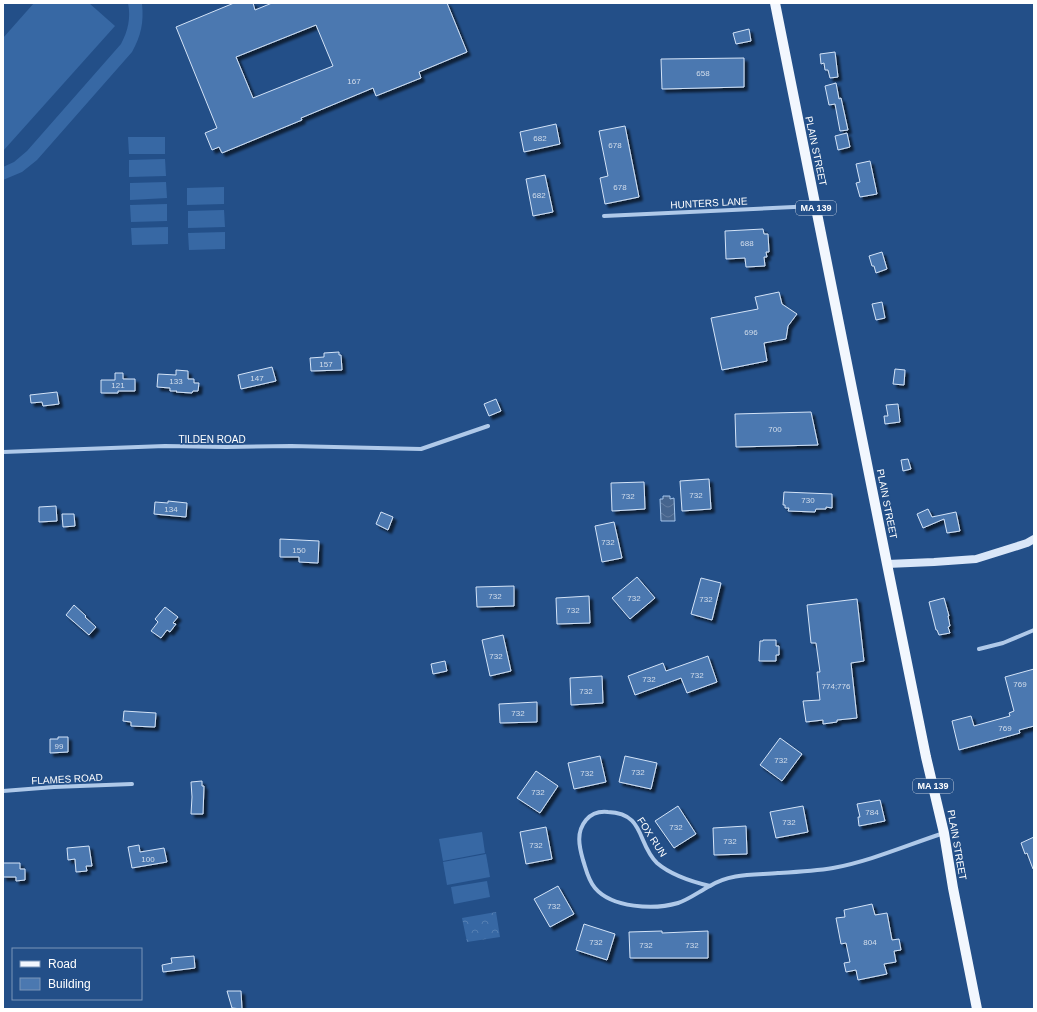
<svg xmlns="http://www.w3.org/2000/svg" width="1037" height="1012" font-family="Helvetica,sans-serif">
<defs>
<pattern id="forest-crowns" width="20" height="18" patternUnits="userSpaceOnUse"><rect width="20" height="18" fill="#3768a4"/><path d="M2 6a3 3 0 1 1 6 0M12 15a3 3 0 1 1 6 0" fill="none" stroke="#557fb2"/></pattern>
<pattern id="water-waves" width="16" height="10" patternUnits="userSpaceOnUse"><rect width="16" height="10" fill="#46658e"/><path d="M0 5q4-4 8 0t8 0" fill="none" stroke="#627c9f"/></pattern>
<filter id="shadow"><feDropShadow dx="3.5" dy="3.5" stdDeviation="1" flood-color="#0009"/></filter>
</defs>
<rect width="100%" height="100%" fill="#234f88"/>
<g fill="#3768a4">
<polygon points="34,3 89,3 115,26 3,151 3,38"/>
<path d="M128 3H142V4C144 22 141 36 132 52L37 160 22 172 3 180V167L14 162 27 151 121 44C128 31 131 18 128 3Z"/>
<polygon points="128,137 165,137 165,154 129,154"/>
<polygon points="165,159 166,176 129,177 129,160"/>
<polygon points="166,182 167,198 130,200 130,183"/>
<polygon points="224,187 224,204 187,205 187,188"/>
<polygon points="167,204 167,221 131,222 130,205"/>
<polygon points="224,210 225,227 188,228 188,211"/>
<polygon points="168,227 168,244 132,245 131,228"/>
<polygon points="225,232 225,249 189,250 188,233"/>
<polygon points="482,832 485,853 443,861 439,839"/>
<polygon points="486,854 490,877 447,885 443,862"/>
<polygon points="487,881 490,897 454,904 451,887"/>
</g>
<polygon fill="url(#forest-crowns)" points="496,912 500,937 467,942 462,918"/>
<polygon fill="url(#water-waves)" stroke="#a3c4ea" points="663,496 670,496 670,499 674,498 675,521 661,521 660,499 663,499"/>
<g fill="#4b78b0" stroke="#d3e3f7" fill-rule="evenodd" filter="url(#shadow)">
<path d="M234 3H253L255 10 272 3H447L467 52 419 72 421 78 376 96 373 88 301 118 302 120 222 153 219 147 212 150 205 133 217 128 176 27ZM316 25 333 66 253 98 236 57Z"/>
<polygon points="749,29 751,41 736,44 733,33"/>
<polygon points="835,52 838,77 830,78 828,70 825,70 824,63 821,64 820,54"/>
<polygon points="744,58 744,87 662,89 661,59"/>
<polygon points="836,83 839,99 841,98 848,130 840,131 835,104 829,105 825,86"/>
<polygon points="556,124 560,144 524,152 520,132"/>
<polygon points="625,126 639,197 605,204 600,178 608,176 599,131"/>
<polygon points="847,133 850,147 838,150 835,136"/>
<polygon points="870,161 877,194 860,197 856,183 860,182 856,164"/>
<polygon points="545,175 553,212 533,216 526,179"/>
<polygon points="763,229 764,234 768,234 769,252 766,252 767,257 764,257 765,266 746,267 745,258 726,259 725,231"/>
<polygon points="882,252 887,269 876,273 874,266 872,266 869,256"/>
<polygon points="779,292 782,304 797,314 788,326 786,339 764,343 767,361 722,370 711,318 758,309 755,297"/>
<polygon points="882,302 885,318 876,320 872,304"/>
<polygon points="339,352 339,355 341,355 342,370 311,371 310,358 324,357 324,353"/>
<polygon points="272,367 276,381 241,389 238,375"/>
<polygon points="895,369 905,370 904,385 893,384"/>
<polygon points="176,370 188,371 188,379 194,379 194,383 199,383 198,391 193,391 192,393 176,392 177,391 170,391 170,388 157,387 158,374 176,375"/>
<polygon points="115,373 123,373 123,379 135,379 135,391 118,391 118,393 101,393 101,380 115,380"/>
<polygon points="57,392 59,404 43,406 42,402 31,403 30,395"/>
<polygon points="496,399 501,411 489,416 484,404"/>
<polygon points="898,404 900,422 885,424 884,416 888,416 886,405"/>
<polygon points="811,412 818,445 736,447 735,414"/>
<polygon points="908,459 911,469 903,471 901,460"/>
<polygon points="709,479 711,509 682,511 680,481"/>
<polygon points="644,482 645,509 612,511 611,483"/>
<polygon points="784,492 832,494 832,508 826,507 826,509 816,509 815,512 788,511 789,508 785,508 785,505 783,505"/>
<polygon points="168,501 187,503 186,517 154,514 155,502 168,503"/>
<polygon points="56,506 57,521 39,522 39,507"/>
<polygon points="928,509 932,517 956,512 960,531 947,533 944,519 923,528 917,514"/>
<polygon points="381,512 393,517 388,530 376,524"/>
<polygon points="62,514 74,514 75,526 63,527"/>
<polygon points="614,522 622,558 602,562 595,526"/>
<polygon points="280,539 319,541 318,563 299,562 299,557 280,557"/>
<polygon points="637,577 655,598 630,619 612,598"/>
<polygon points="701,578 721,583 712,620 691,614"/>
<polygon points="514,586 514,606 477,607 476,587"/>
<polygon points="589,596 590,623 557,624 556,598"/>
<polygon points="944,598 949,616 948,616 950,626 948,627 950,633 939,635 937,630 936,630 929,602"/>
<polygon points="857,599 864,661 851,663 857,718 837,720 837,722 823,724 823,720 806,722 803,701 820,700 817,672 820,672 816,643 811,643 807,605"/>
<polygon points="74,605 86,616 85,617 96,627 89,635 66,615"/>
<polygon points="165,607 178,617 173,623 176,624 170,632 167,630 161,638 151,631 158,622 155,619"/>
<polygon points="503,635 511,671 490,676 482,640"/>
<polygon points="763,640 776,640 776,646 779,646 779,655 776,655 776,661 759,661 760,641 763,641"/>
<polygon points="708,656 717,682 687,693 681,678 635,695 628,676 663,663 666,671"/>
<polygon points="445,661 447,671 433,674 431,664"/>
<polygon points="1034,669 1034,726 1019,730 1020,733 959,750 952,721 971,716 974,726 1010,716 1009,713 1014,711 1005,677"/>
<polygon points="602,676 603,703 571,705 570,678"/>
<polygon points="537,702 537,722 500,723 499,704"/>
<polygon points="124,711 156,713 155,727 131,726 131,722 123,721"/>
<polygon points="58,737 68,737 68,752 50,753 50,739 58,739"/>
<polygon points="780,738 802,754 782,781 760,765"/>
<polygon points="600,756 606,782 574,789 568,763"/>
<polygon points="625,756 657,763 651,789 619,782"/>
<polygon points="536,771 558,786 540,813 517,798"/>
<polygon points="202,781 202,786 204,786 203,814 191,814 192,797 191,782"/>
<polygon points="880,800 885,821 859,826 858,817 860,817 857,804"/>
<polygon points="678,806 696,834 674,848 655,821"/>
<polygon points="803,806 808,832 776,838 770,812"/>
<polygon points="746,826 747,854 714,855 713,828"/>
<polygon points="546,827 552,859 526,864 520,832"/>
<polygon points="1034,837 1034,869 1033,869 1027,853 1025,854 1021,843"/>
<polygon points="139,845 140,852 164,848 167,862 132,868 128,847"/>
<polygon points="89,846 92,866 86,866 87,871 76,872 75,859 68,860 67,848"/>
<polygon points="3,863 20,863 20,869 25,869 25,880 16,881 16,877 3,877"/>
<polygon points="558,886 574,914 550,927 534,899"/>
<polygon points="872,904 875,915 887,913 892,940 899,939 901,950 894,951 896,962 884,964 887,974 858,980 856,970 846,972 844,963 850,962 846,943 841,944 836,918 845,917 844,910"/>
<polygon points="584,924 615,934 607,960 576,950"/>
<polygon points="662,931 662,933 708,931 708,958 630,958 629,932"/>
<polygon points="194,956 195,968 163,972 162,965 172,963 171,958"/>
<polygon points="227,991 241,991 242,1009 232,1008"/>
</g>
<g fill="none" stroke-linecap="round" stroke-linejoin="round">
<g stroke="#afc9e9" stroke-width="4">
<polyline points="604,216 815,206"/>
<polyline points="3,452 165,446 226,447 291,446 421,449 488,426"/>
<polyline points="979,649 1003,643 1034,630"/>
<polyline points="3,791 54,787 132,784"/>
<path d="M710 886C700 891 688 900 678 903 654 910 612 908 595 888 588 880 586 869 583 860 579 846 576 832 586 820 592 813 599 811 608 812 645 813 637 844 657 863 671 875 693 882 710 886 730 873 755 875 778 873 796 872 815 871 833 868 871 861 907 845 944 833"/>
</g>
<polyline stroke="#d9e6f8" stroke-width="8" points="887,564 934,562 976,559 1027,543 1034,539"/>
<polyline stroke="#f2f7fe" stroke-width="10" points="775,3 887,564 926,757 944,833 953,888 977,1009"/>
</g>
<g text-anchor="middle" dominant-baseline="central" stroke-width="3" stroke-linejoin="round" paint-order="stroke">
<g font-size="8" fill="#d2ddeb">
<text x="703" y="73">658</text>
<text x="354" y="81">167</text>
<text x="540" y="138">682</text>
<text x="615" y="145">678</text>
<text x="620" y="187">678</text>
<text x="539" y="195">682</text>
<text x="747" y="243">688</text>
<text x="751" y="332">696</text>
<text x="326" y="364">157</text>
<text x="257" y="378">147</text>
<text x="176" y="381">133</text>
<text x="118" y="385">121</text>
<text x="775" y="429">700</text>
<text x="696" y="495">732</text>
<text x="628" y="496">732</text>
<text x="808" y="500">730</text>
<text x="171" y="509">134</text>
<text x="608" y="542">732</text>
<text x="299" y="550">150</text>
<text x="495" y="596">732</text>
<text x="634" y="598">732</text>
<text x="706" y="599">732</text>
<text x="573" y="610">732</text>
<text x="496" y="656">732</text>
<text x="697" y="675">732</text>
<text x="649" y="679">732</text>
<text x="1020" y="684">769</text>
<text x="836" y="686">774;776</text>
<text x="586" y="691">732</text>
<text x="518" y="713">732</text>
<text x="1005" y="728">769</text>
<text x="59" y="746">99</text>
<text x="781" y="760">732</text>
<text x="638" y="772">732</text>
<text x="587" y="773">732</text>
<text x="538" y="792">732</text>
<text x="872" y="812">784</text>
<text x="789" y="822">732</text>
<text x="676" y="827">732</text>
<text x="730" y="841">732</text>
<text x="536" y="845">732</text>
<text x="148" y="859">100</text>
<text x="554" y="906">732</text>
<text x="596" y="942">732</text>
<text x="870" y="942">804</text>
<text x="646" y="945">732</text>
<text x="692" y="945">732</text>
</g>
<g fill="#234f88" stroke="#bdcadb" stroke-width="1">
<rect x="796" y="201" width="40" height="14" rx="3"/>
<rect x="913" y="779" width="40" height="14" rx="3"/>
</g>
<g font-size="9" font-weight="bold" fill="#fff">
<text x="816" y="208">MA 139</text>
<text x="933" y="786">MA 139</text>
</g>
<g font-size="10" fill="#fff" stroke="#234f88">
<text transform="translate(816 151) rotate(78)">PLAIN STREET</text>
<text transform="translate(709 203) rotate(-3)">HUNTERS LANE</text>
<text x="212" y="439">TILDEN ROAD</text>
<text transform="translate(887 504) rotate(79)">PLAIN STREET</text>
<text transform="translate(67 779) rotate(-3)">FLAMES ROAD</text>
<text transform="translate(652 837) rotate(57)">FOX RUN</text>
<text transform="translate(957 845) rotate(80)">PLAIN STREET</text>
</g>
</g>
<rect width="1037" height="1012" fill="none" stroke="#ffffff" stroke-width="8"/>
<rect x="12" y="948" width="130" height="52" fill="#234f88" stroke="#7b95b8"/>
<rect x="20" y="961" width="20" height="6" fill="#f2f7fe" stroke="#7b95b8"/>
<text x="48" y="968" font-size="12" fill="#ffffff">Road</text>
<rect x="20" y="978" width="20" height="12" fill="#4b78b0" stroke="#7b95b8"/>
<text x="48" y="988" font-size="12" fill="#ffffff">Building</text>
</svg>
